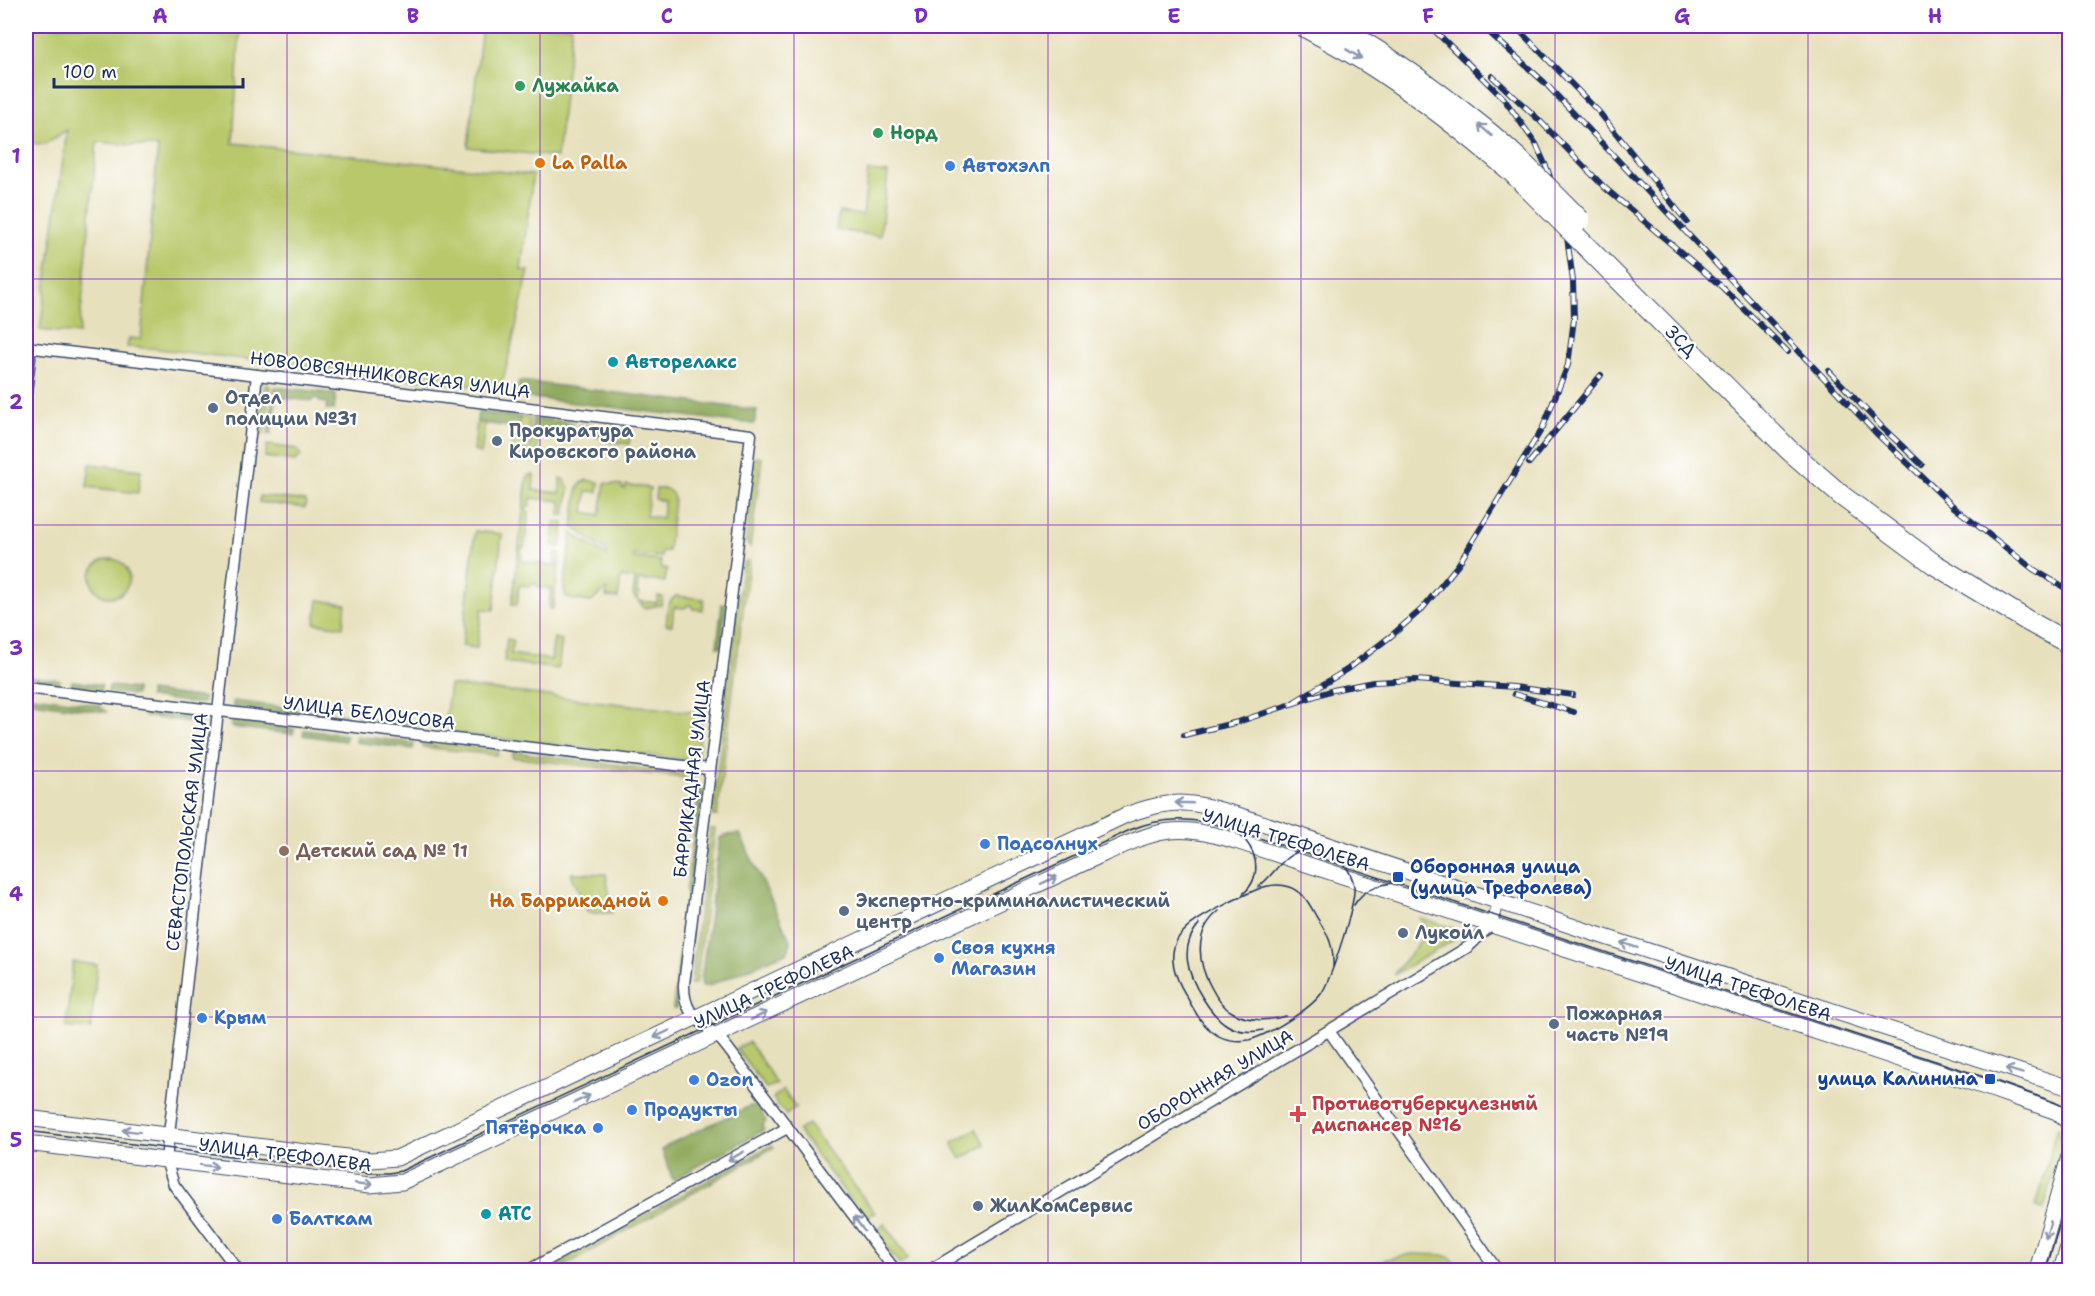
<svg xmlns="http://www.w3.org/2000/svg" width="2095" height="1296" font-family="'Shantell Sans',sans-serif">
<rect width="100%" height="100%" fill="#fff"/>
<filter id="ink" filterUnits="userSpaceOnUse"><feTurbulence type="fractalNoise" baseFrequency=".0167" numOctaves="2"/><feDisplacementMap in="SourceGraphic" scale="12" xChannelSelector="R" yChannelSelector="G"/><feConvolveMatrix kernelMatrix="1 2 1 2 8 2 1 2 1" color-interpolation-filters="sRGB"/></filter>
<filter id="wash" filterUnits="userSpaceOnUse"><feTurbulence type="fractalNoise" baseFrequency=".008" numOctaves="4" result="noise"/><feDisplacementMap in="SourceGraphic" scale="24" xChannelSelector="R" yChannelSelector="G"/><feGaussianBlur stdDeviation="1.35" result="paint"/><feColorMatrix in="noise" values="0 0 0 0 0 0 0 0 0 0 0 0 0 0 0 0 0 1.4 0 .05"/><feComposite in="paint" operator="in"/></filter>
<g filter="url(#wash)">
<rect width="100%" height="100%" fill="#e7e0bc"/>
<g fill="#b9c86a" stroke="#6a7c64" stroke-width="1.5">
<polygon points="26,26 240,26 233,143 533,175 521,270 529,271 504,377 498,389 150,348 127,347 129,338 141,339 158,147 97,142 79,334 40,330 67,130 45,144 26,143"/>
<polygon points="482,26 572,26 557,157 468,147"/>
<polygon points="868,171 888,173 880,236 836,230 839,212 863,215"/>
<polygon points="265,385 270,386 264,434 259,433"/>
<polygon points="520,417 530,418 525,460 510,458 514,428 519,428"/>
<polygon points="477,422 485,423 481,454 474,451"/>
<polygon points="532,430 539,431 536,461 529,460"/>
<polygon points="603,433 630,436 629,444 602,441"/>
<polygon points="267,445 297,449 301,456 295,461 265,457"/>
<polygon points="756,457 762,458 750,547 746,542"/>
<polygon points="90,464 141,470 138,493 87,487"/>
<polygon points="529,475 534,475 533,490 560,493 560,478 565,480 569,489 565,515 560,515 561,501 531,498 530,505 527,507 526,511 529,514 524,547 521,549 522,561 554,566 556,553 560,553 553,609 549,609 551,589 538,587 536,584 532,584 530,586 519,585 517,605 512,604 527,478"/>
<polygon points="586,480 599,482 598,492 587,491 584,512 600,515 605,483 622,485 622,488 625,489 626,485 650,488 646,516 662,518 664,501 655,499 656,489 666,489 672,493 674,500 668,551 662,551 661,557 634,555 633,558 661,561 660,568 667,569 665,582 638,580 637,593 639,594 638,601 657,603 658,596 663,597 661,605 644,608 633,595 635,579 621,577 618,598 606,597 607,589 591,602 570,599 565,595 564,588 572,533 607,556 607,552 573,527 578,486"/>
<polygon points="260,496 306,501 305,508 259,502"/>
<polygon points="555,522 564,523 561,547 552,545"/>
<polygon points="475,531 502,534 494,610 482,609 477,648 462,646"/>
<circle cx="110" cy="578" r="19"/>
<polygon points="749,561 717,816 712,816 743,565 745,562"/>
<path d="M676 596 704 599 703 610 693 609 691 605H688L685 608 674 607 672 625H666C668 614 666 602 676 596Z"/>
<polygon points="318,600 346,604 343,627 315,623"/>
<polygon points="554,638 562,640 558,669 504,662 507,639 513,640 511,654 551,660"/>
<polygon points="450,685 702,713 697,761 454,733 445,719"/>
<polygon points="422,744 438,746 441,744 498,750 497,755 422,747"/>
<polygon points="513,752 694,775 693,779 512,757"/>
<polygon points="710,829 715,829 696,984 691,984"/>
<polygon points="571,873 606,874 612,913 588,913"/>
<path d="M1420 918 1453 928 1457 936 1454 940 1395 974C1403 956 1434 939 1420 918Z"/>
<polygon points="73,962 97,965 91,1029 66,1027"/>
<polygon points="749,1042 777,1084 766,1088 736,1048"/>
<polygon points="783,1090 796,1107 786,1115 773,1098"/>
<polygon points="808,1124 875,1213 871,1215 862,1215 798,1131"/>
<polygon points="2057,1127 2061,1143 2060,1151 2044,1209 2036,1207"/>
<polygon points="976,1129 985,1145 961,1159 952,1143"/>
<polygon points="772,1145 774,1147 557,1270 546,1270"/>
<polygon points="884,1223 908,1258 900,1264 875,1234"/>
<polygon points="1413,1254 1443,1255 1451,1258 1460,1270 1363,1270 1383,1260"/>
</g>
<g fill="#92ac5e" stroke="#566e5e" stroke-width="1.5">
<polygon points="519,381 757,410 754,424 516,396"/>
<polygon points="275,387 336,394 334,410 326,409 327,403 320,402 318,399 314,398 312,401 276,397 273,418 270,424 272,426 271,434 268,434"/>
<polygon points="478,412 520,417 519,428 477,422"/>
<polygon points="533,418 572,423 571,433 555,431 554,428 548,427 546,430 532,430"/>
<polygon points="579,425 631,431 630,436 603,433 602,437 595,436 593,432 588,432 586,435 579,434"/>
<polygon points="722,604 726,605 721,647 717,647"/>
<polygon points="26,676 60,680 59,686 26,681"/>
<polygon points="72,681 102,685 101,691 71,687"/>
<polygon points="109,686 136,689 135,695 108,692"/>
<polygon points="149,691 204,698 203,704 149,697"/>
<polygon points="26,695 98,705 106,712 26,701"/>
<polygon points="233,701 296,709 295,715 233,707"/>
<polygon points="306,710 349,716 348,721 305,716"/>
<polygon points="145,711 202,717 201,723 144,716"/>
<polygon points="357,717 416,724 415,729 357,722"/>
<polygon points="232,721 294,729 293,734 231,727"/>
<polygon points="304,730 346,735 345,741 303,735"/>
<polygon points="356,736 414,743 413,749 356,742"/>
<polygon points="699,790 703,790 690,895 686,894"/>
<polygon points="740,834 791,942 788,952 708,986 703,986 701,982 720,838 725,835"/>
<polygon points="685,909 688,910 676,1009 673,1009"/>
<polygon points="750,1106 758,1106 766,1121 762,1127 764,1130 673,1180 662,1150 667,1145"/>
</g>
</g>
<g filter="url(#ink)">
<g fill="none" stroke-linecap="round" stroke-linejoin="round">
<defs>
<g id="street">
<path d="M26 347 751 435 684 984C683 1021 708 1022 726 1046 783 1120 838 1196 895 1270"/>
<polyline points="26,393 30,358 28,347"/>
<polyline points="26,688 709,769"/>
<polyline points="1329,1031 1497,1270"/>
<polyline points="238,1270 174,1185 166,1160 257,375"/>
<polyline points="529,1270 787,1128"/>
<polyline points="930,1270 1468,947 1491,925 1499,901"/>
</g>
<g id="secondary">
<path d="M26 1118 355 1158 371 1160 397 1158 1126 815C1176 797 1192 801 1241 816L1593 933 2070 1088"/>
<path d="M26 1143 370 1185 402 1182 1099 856C1157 830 1173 822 1236 841L1991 1089 2057 1112 2070 1124"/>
<polyline points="2037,1270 2070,1153"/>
<polyline points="2061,1270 2070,1241"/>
</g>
</defs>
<use href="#street" stroke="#3a4a6c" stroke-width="13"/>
<use href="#secondary" stroke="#3a4a6c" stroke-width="17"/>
<use href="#street" stroke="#fff" stroke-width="10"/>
<use href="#secondary" stroke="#fff" stroke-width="15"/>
<g stroke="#1b2f5e" stroke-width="1.5">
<path d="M1237 833C1257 848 1264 875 1243 894"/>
<path d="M1258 887C1274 876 1281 856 1301 851"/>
<path d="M1354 905C1363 890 1376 885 1393 883"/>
<path d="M1219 911C1194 931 1197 962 1211 987 1216 997 1222 1007 1232 1012 1248 1022 1269 1021 1286 1016"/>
<path d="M1199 924C1179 947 1187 973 1202 997 1216 1020 1233 1037 1263 1030"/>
<path d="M1333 967C1334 944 1328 935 1316 916 1310 905 1303 891 1290 887 1269 880 1252 892 1234 900 1188 924 1151 939 1187 997 1194 1010 1201 1024 1214 1033 1223 1040 1237 1042 1249 1040 1268 1035 1309 1010 1321 994 1331 980 1356 903 1354 886 1353 878 1349 871 1345 865"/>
<path d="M26 1131 370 1173H389L401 1171 1130 830C1165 815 1197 818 1232 829L1990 1079 2054 1102 2070 1110"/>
<polyline points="2046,1270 2070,1189"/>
</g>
<defs>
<g id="rail">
<polyline points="1482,26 1544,82 1876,433 1955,508 2033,569 2070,591"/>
<polyline points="1515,26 1599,112 1687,222"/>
<polyline points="1492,76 1539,120 1605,188 1722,287 1788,352"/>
<polyline points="1829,371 1882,427 1922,465"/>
<polyline points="1529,463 1601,375"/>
<polyline points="1514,694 1574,712"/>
<polyline points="1294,702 1348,669 1391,636 1422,609 1458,565 1543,427 1568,365 1574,319 1573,281 1566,230 1548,171 1536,144 1504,99 1430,26"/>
<polyline points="1184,735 1238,722 1333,690 1373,682 1415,680 1514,687 1573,695"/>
</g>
</defs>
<use href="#rail" stroke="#1b2f5e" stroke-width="6"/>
<use href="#rail" stroke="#fff" stroke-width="4" stroke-dasharray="11" stroke-linecap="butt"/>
<defs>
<g id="highway-bridge">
<path d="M1303 26C1329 40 1355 54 1379 70 1426 101 1469 135 1512 172L1789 450 1842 496 1934 564 2028 621 2070 644"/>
<path d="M1335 26C1383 52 1429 85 1472 119 1511 149 1545 185 1580 220"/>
</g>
</defs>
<use href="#highway-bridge" stroke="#3a4a6c" stroke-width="22" stroke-linecap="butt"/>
<use href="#highway-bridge" stroke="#fff" stroke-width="20"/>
</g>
<defs><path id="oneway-shaft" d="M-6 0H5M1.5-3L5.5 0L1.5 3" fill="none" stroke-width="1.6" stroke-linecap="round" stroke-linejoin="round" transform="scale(1.5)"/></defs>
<g stroke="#8d97ae">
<use href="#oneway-shaft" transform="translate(1354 54) rotate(31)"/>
<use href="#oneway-shaft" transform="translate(1485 130) rotate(-139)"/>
<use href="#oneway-shaft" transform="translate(1184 803) rotate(-178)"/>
<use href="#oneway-shaft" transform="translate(1049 880) rotate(-25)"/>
<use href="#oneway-shaft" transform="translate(1629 945) rotate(-162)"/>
<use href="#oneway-shaft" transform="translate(759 1016) rotate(-25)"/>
<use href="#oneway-shaft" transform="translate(662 1034) rotate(155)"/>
<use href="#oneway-shaft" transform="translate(2014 1071) rotate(-163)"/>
<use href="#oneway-shaft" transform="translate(582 1099) rotate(-25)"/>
<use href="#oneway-shaft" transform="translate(131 1131) rotate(-173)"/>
<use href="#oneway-shaft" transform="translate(736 1156) rotate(151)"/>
<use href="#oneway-shaft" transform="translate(209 1166) rotate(7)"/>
<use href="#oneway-shaft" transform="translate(364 1184) rotate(5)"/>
<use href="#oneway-shaft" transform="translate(859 1224) rotate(-127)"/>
<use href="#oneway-shaft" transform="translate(2048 1230) rotate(106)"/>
</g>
</g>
<path fill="none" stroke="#7b2cbf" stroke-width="1.5" stroke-opacity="0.55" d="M287 26V1270M540 26V1270M794 26V1270M1048 26V1270M1301 26V1270M1555 26V1270M1808 26V1270M26 279H2070M26 525H2070M26 771H2070M26 1017H2070"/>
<g fill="#2e9e5b" stroke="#fff" stroke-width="2">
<circle cx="520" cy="86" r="6"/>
<circle cx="878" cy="133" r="6"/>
</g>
<g fill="#e8710a" stroke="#fff" stroke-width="2">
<circle cx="540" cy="163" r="6"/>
<circle cx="663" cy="901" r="6"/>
</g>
<g fill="#3f7fe0" stroke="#fff" stroke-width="2">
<circle cx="950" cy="166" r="6"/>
<circle cx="985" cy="844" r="6"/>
<circle cx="939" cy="958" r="6"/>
<circle cx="202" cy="1018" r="6"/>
<circle cx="694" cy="1080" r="6"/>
<circle cx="632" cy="1110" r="6"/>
<circle cx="598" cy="1128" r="6"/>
<circle cx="277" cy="1219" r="6"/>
</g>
<g fill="#0f9aa8" stroke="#fff" stroke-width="2">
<circle cx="613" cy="362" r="6"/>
<circle cx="486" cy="1214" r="6"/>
</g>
<g fill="#5c6f8a" stroke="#fff" stroke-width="2">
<circle cx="213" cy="408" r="6"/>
<circle cx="497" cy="441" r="6"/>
<circle cx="844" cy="911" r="6"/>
<circle cx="1403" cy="933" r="6"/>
<circle cx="1554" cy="1024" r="6"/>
<circle cx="978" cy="1206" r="6"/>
</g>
<circle fill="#8d6e63" stroke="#fff" stroke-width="2" cx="284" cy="851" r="6"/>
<g fill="#1a4fb4" stroke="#fff" stroke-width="2">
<rect x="1392" y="871" width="12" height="12" rx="3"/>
<rect x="1984" y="1073" width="12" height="12" rx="3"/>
</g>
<path fill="#e0444e" stroke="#fff" stroke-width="2" d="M1295 1105h6v6h6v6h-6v6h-6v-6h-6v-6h6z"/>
<g text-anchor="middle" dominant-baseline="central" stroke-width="4.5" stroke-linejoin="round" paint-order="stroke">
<g font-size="18" font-weight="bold" fill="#27864d" stroke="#fff" text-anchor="start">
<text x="532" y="86">Лужайка</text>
<text x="890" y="133">Норд</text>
</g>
<g font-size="18" font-weight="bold" fill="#c56008" stroke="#fff" text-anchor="start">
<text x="552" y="163">La Palla</text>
<text x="651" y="901" text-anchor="end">На Баррикадной</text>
</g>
<g font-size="18" font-weight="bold" fill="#366cbe" stroke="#fff" text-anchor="start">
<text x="962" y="166">Автохэлп</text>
<text x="997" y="844">Подсолнух</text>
<text x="951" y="948">Своя кухня<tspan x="951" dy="21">Магазин</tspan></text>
<text x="214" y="1018">Крым</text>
<text x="706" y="1080">Ozon</text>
<text x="644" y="1110">Продукты</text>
<text x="586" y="1128" text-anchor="end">Пятёрочка</text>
<text x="289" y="1219">Балткам</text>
</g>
<g font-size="18" fill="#1b2f5e" stroke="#fff">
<text transform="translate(1681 341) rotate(45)">ЗСД</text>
<text transform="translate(390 375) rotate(7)">НОВООВСЯННИКОВСКАЯ УЛИЦА</text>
<text transform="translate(369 713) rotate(7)">УЛИЦА БЕЛОУСОВА</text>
<text transform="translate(692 779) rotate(-83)">БАРРИКАДНАЯ УЛИЦА</text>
<text transform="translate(187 832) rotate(-83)">СЕВАСТОПОЛЬСКАЯ УЛИЦА</text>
<text transform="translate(1286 840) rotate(17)">УЛИЦА ТРЕФОЛЕВА</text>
<text transform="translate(774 987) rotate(-25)">УЛИЦА ТРЕФОЛЕВА</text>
<text transform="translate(1748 989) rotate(18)">УЛИЦА ТРЕФОЛЕВА</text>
<text transform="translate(1215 1080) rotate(-31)">ОБОРОННАЯ УЛИЦА</text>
<text transform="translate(285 1155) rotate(7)">УЛИЦА ТРЕФОЛЕВА</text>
</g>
<g font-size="18" font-weight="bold" fill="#0d838f" stroke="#fff" text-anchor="start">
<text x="625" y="362">Авторелакс</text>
<text x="498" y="1214">АТС</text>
</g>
<g font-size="18" font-weight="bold" fill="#4e5e75" stroke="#fff" text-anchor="start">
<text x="225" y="398">Отдел<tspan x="225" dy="21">полиции №31</tspan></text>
<text x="509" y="431">Прокуратура<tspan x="509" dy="21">Кировского района</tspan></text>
<text x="856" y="901">Экспертно-криминалистический<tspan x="856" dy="21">центр</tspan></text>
<text x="1415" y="933">Лукойл</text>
<text x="1566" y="1014">Пожарная<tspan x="1566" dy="21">часть №19</tspan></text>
<text x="990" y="1206">ЖилКомСервис</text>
</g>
<g font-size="18" font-weight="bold" fill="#785e54" stroke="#fff" text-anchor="start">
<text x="296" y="851">Детский сад № 11</text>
</g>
<g font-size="18" font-weight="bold" fill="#164399" stroke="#fff" text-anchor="start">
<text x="1410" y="867">Оборонная улица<tspan x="1410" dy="21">(улица Трефолева)</tspan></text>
<text x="1978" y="1079" text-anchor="end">улица Калинина</text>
</g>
<g font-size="18" font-weight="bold" fill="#be3a42" stroke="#fff" text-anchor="start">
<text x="1312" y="1104">Противотуберкулезный<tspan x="1312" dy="21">диспансер №16</tspan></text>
</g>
</g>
<rect width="2095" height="1296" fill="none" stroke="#fff" stroke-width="66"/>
<path d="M54 78v9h189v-9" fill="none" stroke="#1b2f5e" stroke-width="3"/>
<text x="63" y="78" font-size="18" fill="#1b2f5e" stroke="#ffffff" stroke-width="4.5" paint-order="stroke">100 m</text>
<rect x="33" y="33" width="2029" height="1230" fill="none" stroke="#7b2cbf" stroke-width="2"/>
<g font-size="20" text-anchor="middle" font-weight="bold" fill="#7b2cbf">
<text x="160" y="23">A</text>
<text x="413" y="23">B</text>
<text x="667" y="23">C</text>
<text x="921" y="23">D</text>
<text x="1174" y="23">E</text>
<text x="1428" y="23">F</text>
<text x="1682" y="23">G</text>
<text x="1935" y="23">H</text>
<text x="16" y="163">1</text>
<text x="16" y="409">2</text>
<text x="16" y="655">3</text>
<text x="16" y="901">4</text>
<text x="16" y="1147">5</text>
</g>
</svg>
